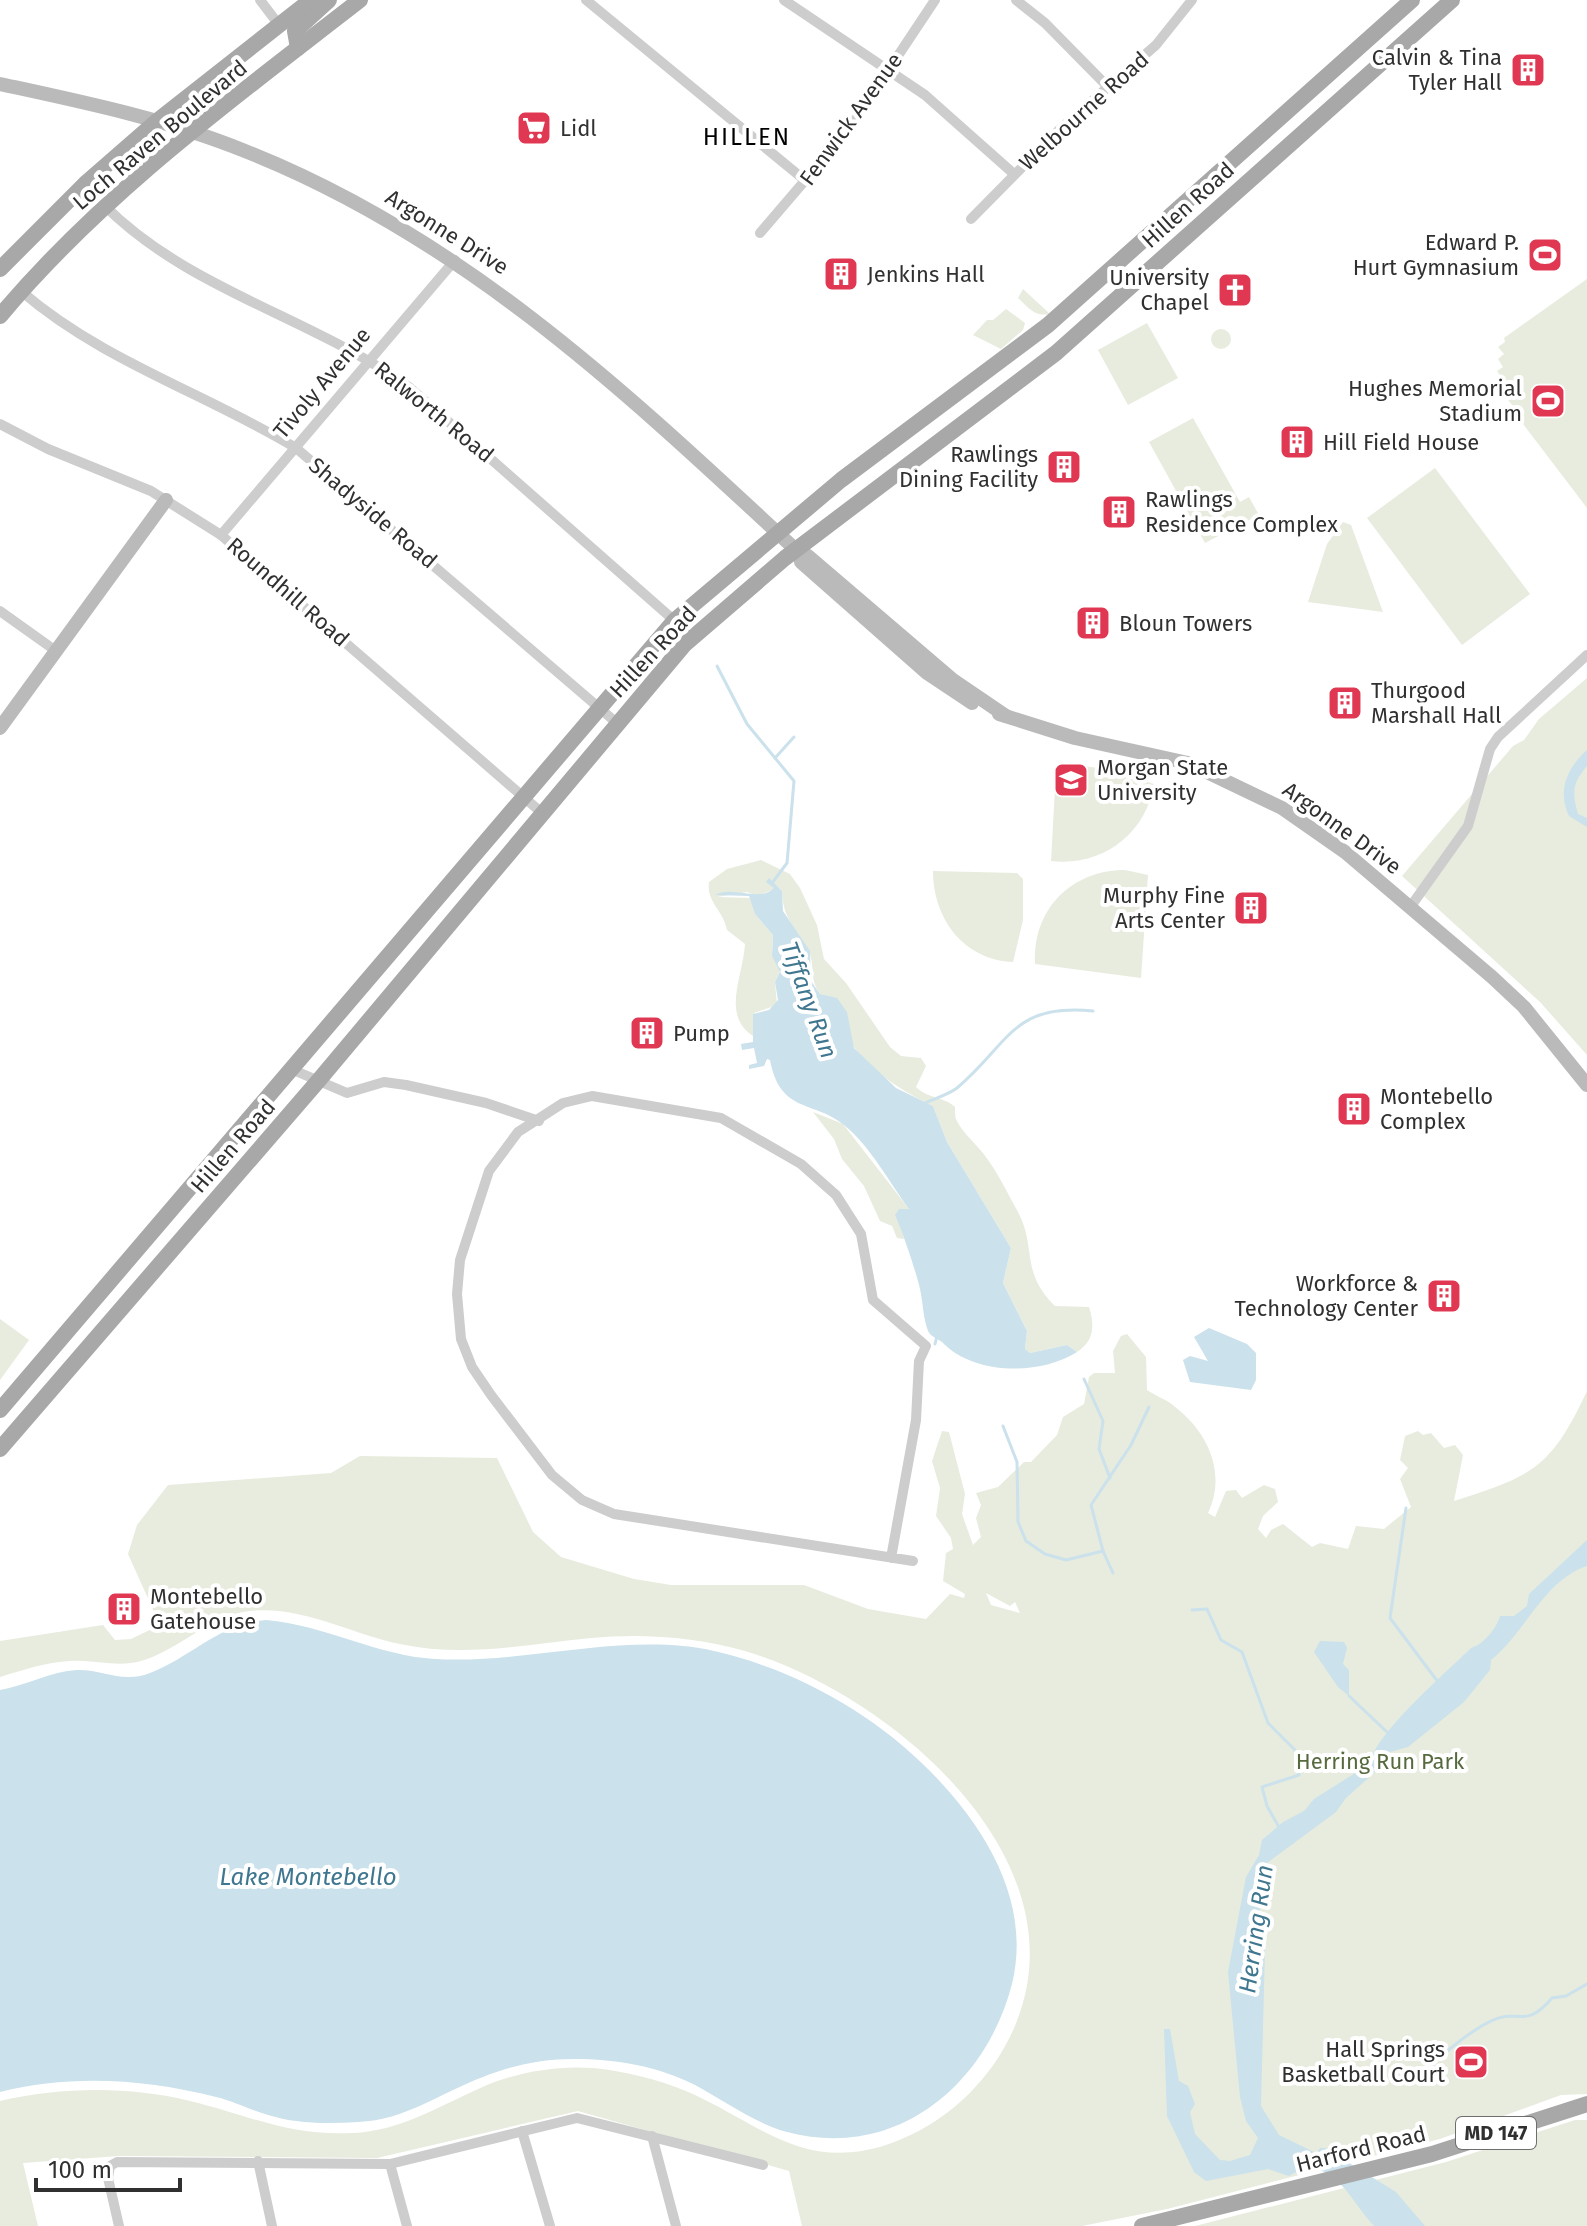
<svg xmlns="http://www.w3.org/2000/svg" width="1587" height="2226" font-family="'Fira Sans',sans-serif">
<rect width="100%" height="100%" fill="#fff"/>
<g fill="#e7ecde" fill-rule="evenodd">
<polygon points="1587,279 1587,508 1514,412 1516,410 1498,387 1504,382 1497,371 1503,367 1498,359 1504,354 1498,347 1505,342 1504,338"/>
<path d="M1023 289 1050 314C1034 317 1029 308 1018 298Z"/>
<polygon points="1006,309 1025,323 1023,330 1001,349 973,335 987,320 993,320"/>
<polygon points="1147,323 1178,378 1128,405 1098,350"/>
<circle cx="1221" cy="339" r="10"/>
<polygon points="1193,418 1240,502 1249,497 1259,515 1205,543 1149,442"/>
<polygon points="1435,468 1530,594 1462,645 1367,518"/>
<polygon points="1343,522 1351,525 1383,612 1308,602 1327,544"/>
<polygon points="1587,678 1587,1055 1540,1002 1402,876 1513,746 1524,740 1539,719"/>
<path d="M1065 764 1108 769 1154 784C1146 834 1102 867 1051 861L1056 770Z"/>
<path d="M761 860 790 874 800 888 817 925 824 959 846 983 890 1047 901 1056 921 1058 926 1066 916 1087C928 1099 943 1096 955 1107 955 1108 955 1118 956 1119 961 1131 975 1143 983 1153 997 1171 1007 1192 1018 1212 1037 1248 1020 1272 1055 1306L1089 1307C1095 1326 1094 1341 1077 1352L1067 1345 1030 1353 1025 1349 1027 1331 1003 1283 1011 1248 947 1142 933 1106C904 1092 878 1076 857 1051 838 1029 862 1005 820 994 808 977 816 964 808 950 796 926 783 921 782 891L778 887 758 896 747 892 717 897 752 898 755 914 773 935 772 951 780 972 775 982 777 1005 754 1013 753 1036C721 1015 743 977 745 944L727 930C724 911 706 902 709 882L727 869Z"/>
<path d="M1125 870 1148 875 1141 978 1035 964C1032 910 1071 870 1125 870Z"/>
<path d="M933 871 1017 873 1023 879V920L1013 962C963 960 933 918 933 871Z"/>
<polygon points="813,1112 843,1124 909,1209 899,1222 904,1239 897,1238 892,1226 880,1221 864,1186 842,1159 834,1139"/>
<polygon points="0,1319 29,1340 0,1380"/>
<path d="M1127 1334 1146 1357 1147 1390C1157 1397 1164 1398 1174 1406 1208 1432 1227 1473 1208 1513L1215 1517 1226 1491 1236 1490 1242 1498 1264 1485 1275 1489 1278 1502 1263 1516 1258 1529 1266 1538 1271 1530 1283 1524 1312 1547 1320 1543 1348 1549 1356 1526 1384 1529 1411 1507 1400 1479 1408 1468 1400 1460 1405 1436 1418 1431 1423 1435 1431 1433 1444 1448 1455 1445 1463 1455 1454 1501C1533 1476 1551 1468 1587 1391V2094L1561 2095 1440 2139 1167 2209 1082 2226H802L789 2171 578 2111 377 2158 119 2156 23 2163 38 2226H0V2101C62 2087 128 2086 190 2101 251 2116 288 2136 353 2133 399 2131 436 2108 476 2090 512 2073 554 2065 593 2068 624 2071 657 2079 686 2091 758 2122 801 2172 886 2145 932 2130 972 2098 998 2058 1110 1882 902 1698 745 1651 697 1637 641 1633 591 1638 526 1644 465 1658 400 1644 351 1634 301 1605 249 1611 209 1616 179 1650 141 1661 117 1668 94 1659 70 1661 46 1662 23 1670 0 1677V1641L103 1625 115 1640 131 1639 160 1625 128 1554 137 1525 168 1485 331 1473 360 1456 497 1458 533 1532 561 1557 634 1579 671 1585H804L868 1609 926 1619 950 1594 964 1598 965 1594 943 1581 946 1553 953 1549 951 1538 936 1516 940 1488 932 1461 942 1431 949 1432 965 1494 962 1514 973 1545 981 1537 976 1518 981 1505 976 1493 998 1487 1024 1462H1031L1057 1435 1063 1417 1084 1404 1089 1377 1094 1373H1115L1113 1351 1121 1336ZM986 1593 1010 1606 1015 1602 1020 1613 991 1605Z"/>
<polygon points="1575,2120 1587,2120 1587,2226 1195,2226 1446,2162"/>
</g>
<g fill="#cbe1eb">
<path d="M1587 750V766C1572 783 1572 793 1578 814L1587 818V827L1569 816C1557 791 1567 768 1587 750Z"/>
<path d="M769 878 782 891 783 911 810 951 811 981 820 994 837 998 847 1012 854 1048 896 1088 933 1106 947 1142 1011 1248 1003 1283 1027 1331 1025 1349 1030 1353 1067 1345 1077 1352C1039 1376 973 1375 942 1342 937 1338 931 1337 928 1331 923 1318 923 1302 920 1289 916 1271 902 1230 895 1215L899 1209H909C889 1182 871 1147 844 1125 814 1100 780 1114 770 1060L767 1059 764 1066 749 1069V1065L757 1063 754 1048 742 1050 741 1044 753 1042V1014L769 1010 778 1000 775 982 780 972 772 956 773 935 755 914 749 896 715 895C734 885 759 903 774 888L766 882Z"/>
<polygon points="1209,1328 1247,1344 1256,1353 1256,1380 1251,1390 1190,1382 1183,1360 1190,1356 1208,1361 1194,1337"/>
<path d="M1587 1540V1566C1544 1580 1525 1633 1491 1660L1490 1670 1464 1702 1408 1747 1390 1752 1393 1756 1346 1798 1336 1812 1267 1863C1265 1891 1251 1925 1265 1949L1261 2106 1279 2135 1316 2153 1320 2148H1325L1396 2192 1425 2226H1374C1349 2199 1331 2151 1289 2176L1268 2169 1206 2181 1194 2172 1167 2116 1164 2029H1170L1179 2081 1188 2086 1195 2104 1190 2112 1195 2134 1220 2160 1230 2161 1250 2155 1258 2138 1246 2121 1240 2097 1228 1972 1246 1877 1259 1855 1262 1840 1283 1822 1304 1811 1314 1799 1371 1763C1371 1737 1449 1670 1471 1648 1484 1644 1496 1629 1500 1616H1514L1527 1606 1529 1594Z"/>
<path d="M266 1620C325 1625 378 1656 435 1659 488 1662 537 1653 590 1648 629 1644 676 1642 714 1651 794 1669 873 1713 930 1771 985 1827 1032 1902 1012 1984 986 2085 896 2161 787 2132 754 2123 725 2101 695 2085 657 2066 617 2059 574 2059 542 2059 513 2065 483 2077 440 2093 406 2120 358 2122 327 2124 294 2124 265 2114 248 2109 233 2101 216 2097 145 2079 71 2074 0 2092V1690C25 1686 51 1671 77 1670 102 1669 122 1684 150 1673 192 1657 218 1624 266 1620Z"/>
<polygon points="1320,1641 1344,1642 1347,1648 1343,1664 1349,1670 1349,1696 1338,1687 1314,1652"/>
</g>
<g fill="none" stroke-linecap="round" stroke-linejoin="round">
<g stroke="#cbe1eb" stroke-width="3">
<polyline points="717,666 747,724 794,781 787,863 772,883"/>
<polyline points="775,758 794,737"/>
<path d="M923 1104C933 1099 948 1095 957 1088 1010 1043 1012 1003 1093 1011"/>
<polyline points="935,1344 937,1336"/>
<polyline points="1084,1379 1103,1421 1099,1449 1110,1478"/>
<polyline points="1003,1426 1017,1462 1018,1522 1026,1541 1045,1554 1066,1560 1103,1551"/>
<polyline points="1406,1508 1390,1618 1438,1682"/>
<polyline points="1113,1573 1103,1551 1091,1505 1131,1445 1149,1407"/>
<polyline points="1192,1610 1207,1609 1221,1640 1242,1652 1268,1723 1295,1750 1299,1775 1262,1787 1267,1806 1280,1829"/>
<polyline points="1349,1696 1387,1732"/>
<path d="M1425 2071C1443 2054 1468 2032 1491 2021 1518 2007 1524 2031 1552 1998L1566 1996 1587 1984"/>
</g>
<g stroke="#cdcdcd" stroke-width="10">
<polyline points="260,0 279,25"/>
<polyline points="586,0 807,182"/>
<polyline points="784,0 925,95 1014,174"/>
<polyline points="1016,0 1045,23 1108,87"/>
<path d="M105 206C189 290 313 318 409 387L693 637"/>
<polyline points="971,219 1060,129 1156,45 1192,0"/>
<polyline points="760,233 850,128 935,0"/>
<path d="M21 291C102 361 205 393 296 448L618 724"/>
<polyline points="0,424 48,449 151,491 221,535 542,813"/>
<polyline points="221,535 455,260"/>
<polyline points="0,611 56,651"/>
<polyline points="1411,906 1468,826 1490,749 1498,737 1587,655"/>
<polyline points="291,1069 347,1093 384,1082 406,1085 486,1103 539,1121"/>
<polyline points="891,1558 916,1420 919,1361 926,1346 873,1300 861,1234 836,1195 801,1164 721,1118 592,1096 563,1103 518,1132 489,1171 460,1260 457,1294 461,1339 472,1367 491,1395 552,1475 582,1500 614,1514 913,1561"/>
<polyline points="522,2131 550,2226"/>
<polyline points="652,2136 676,2226"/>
<polyline points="258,2161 272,2226"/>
<polyline points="390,2164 407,2226"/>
<polyline points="119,2226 108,2178 110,2166 117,2162 390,2164 577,2118 763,2165"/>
</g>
<g stroke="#bababa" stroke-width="14">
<path d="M0 84C83 102 166 119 245 151 463 237 627 393 796 550L808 556 953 680 1006 716"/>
<polyline points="801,562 927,673 972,703"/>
<polyline points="999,714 1075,738 1188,763 1282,808 1345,852 1492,977 1524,1007 1587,1085"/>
<polyline points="0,728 166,500"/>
</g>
<g stroke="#a8a8a8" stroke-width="16">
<polyline points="298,48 295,31 329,0"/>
<polyline points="0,269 87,182 157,121 311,0"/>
<path d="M0 316C103 193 234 98 360 0"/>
<polyline points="0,1410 675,620 841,480 1048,325 1412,0"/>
<polyline points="0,1449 319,1080 684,645 785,558 1056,353 1452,0"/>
<polyline points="1142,2226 1432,2154 1587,2104"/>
</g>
</g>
<defs>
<symbol id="building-square" viewBox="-11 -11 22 22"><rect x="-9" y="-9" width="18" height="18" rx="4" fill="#e03852" stroke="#fff"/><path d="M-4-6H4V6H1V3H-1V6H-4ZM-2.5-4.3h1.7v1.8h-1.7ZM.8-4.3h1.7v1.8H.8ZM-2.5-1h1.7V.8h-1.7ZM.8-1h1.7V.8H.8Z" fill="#fff"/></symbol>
<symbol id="supermarket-square" viewBox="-11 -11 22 22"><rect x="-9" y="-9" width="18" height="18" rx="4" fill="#e03852" stroke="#fff"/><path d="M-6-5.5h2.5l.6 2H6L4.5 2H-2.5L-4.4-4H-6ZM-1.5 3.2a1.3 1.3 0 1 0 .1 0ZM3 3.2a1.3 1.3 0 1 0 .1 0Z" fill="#fff"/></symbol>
<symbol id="stadium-square" viewBox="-11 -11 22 22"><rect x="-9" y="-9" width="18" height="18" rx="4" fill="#e03852" stroke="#fff"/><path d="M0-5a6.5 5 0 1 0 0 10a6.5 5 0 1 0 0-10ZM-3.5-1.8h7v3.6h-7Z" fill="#fff"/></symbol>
<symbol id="church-square" viewBox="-11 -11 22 22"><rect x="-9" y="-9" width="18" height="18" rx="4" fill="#e03852" stroke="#fff"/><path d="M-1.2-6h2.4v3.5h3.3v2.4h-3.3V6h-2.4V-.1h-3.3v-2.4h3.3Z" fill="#fff"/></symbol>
<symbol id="university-square" viewBox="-11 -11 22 22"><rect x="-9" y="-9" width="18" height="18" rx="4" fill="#e03852" stroke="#fff"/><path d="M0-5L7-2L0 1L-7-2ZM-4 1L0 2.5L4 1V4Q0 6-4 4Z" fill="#fff"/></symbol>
</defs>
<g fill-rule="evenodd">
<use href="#building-square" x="1508" y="50" width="40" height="40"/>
<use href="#supermarket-square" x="514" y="108" width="40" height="40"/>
<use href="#stadium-square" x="1525" y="235" width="40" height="40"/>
<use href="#building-square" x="821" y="254" width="40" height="40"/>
<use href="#church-square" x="1215" y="270" width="40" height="40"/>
<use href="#stadium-square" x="1528" y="381" width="40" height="40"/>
<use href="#building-square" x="1277" y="422" width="40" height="40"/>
<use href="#building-square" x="1044" y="447" width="40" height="40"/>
<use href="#building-square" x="1099" y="492" width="40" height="40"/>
<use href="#building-square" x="1073" y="603" width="40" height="40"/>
<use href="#building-square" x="1325" y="683" width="40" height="40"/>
<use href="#university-square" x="1051" y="760" width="40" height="40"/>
<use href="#building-square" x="1231" y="888" width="40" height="40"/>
<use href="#building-square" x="627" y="1013" width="40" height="40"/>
<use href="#building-square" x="1334" y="1089" width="40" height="40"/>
<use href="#building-square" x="1424" y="1276" width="40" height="40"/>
<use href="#building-square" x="104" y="1589" width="40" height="40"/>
<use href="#stadium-square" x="1451" y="2042" width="40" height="40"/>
</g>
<g text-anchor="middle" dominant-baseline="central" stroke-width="8" stroke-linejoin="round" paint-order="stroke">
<rect fill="#fff" stroke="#6e6e6e" stroke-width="2" x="1456" y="2117" width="80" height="32" rx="6"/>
<g font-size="20" font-weight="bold" fill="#303030">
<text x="1496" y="2133">MD 147</text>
</g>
<g font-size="22" fill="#303030" stroke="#fff" text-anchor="start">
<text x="1502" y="57" text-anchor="end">Calvin &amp; Tina<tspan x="1502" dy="25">Tyler Hall</tspan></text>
<text x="560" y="128">Lidl</text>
<text x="1519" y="242" text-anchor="end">Edward P.<tspan x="1519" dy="25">Hurt Gymnasium</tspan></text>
<text x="867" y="274">Jenkins Hall</text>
<text x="1209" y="277" text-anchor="end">University<tspan x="1209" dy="25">Chapel</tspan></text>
<text x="1522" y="388" text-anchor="end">Hughes Memorial<tspan x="1522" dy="25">Stadium</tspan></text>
<text x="1323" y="442">Hill Field House</text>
<text x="1038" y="454" text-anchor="end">Rawlings<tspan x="1038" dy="25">Dining Facility</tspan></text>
<text x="1145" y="499">Rawlings<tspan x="1145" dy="25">Residence Complex</tspan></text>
<text x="1119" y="623">Bloun Towers</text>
<text x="1371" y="690">Thurgood<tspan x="1371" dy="25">Marshall Hall</tspan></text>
<text x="1097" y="767">Morgan State<tspan x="1097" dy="25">University</tspan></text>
<text x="1225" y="895" text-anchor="end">Murphy Fine<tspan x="1225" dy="25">Arts Center</tspan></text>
<text x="673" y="1033">Pump</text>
<text x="1380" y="1096">Montebello<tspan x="1380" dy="25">Complex</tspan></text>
<text x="1418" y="1283" text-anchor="end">Workforce &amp;<tspan x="1418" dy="25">Technology Center</tspan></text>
<text x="150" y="1596">Montebello<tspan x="150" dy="25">Gatehouse</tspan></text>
<text x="1445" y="2049" text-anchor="end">Hall Springs<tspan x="1445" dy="25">Basketball Court</tspan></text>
</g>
<g font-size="22" fill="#303030" stroke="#fff">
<text transform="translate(1084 111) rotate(-42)">Welbourne Road</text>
<text transform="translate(851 119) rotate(-54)">Fenwick Avenue</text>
<text transform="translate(160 135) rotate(-40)">Loch Raven Boulevard</text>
<text transform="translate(1188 205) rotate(-42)">Hillen Road</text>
<text transform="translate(447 232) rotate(32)">Argonne Drive</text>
<text transform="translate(322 383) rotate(-50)">Tivoly Avenue</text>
<text transform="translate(434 412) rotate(39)">Ralworth Road</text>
<text transform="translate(373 513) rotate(40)">Shadyside Road</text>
<text transform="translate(288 592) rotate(41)">Roundhill Road</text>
<text transform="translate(653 652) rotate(-47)">Hillen Road</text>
<text transform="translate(1342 828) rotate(36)">Argonne Drive</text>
<text transform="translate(233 1146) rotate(-49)">Hillen Road</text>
<text transform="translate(1361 2149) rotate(-14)">Harford Road</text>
</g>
<g font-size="22" fill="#566a3e" stroke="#fff">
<text x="1380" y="1761">Herring Run Park</text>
</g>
<g font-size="24" letter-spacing="2" fill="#000" stroke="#fff">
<text x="747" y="137">HILLEN</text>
</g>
<g font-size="24" font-style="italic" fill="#407790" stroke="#fff">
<text transform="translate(809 1000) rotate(70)">Tiffany Run</text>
<text x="308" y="1877">Lake Montebello</text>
<text transform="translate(1256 1929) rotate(-82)">Herring Run</text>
</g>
</g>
<path d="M36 2178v12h144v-12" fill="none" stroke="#303030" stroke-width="4"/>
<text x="48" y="2178" font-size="24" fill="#303030" stroke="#ffffff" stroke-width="6" paint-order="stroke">100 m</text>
</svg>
